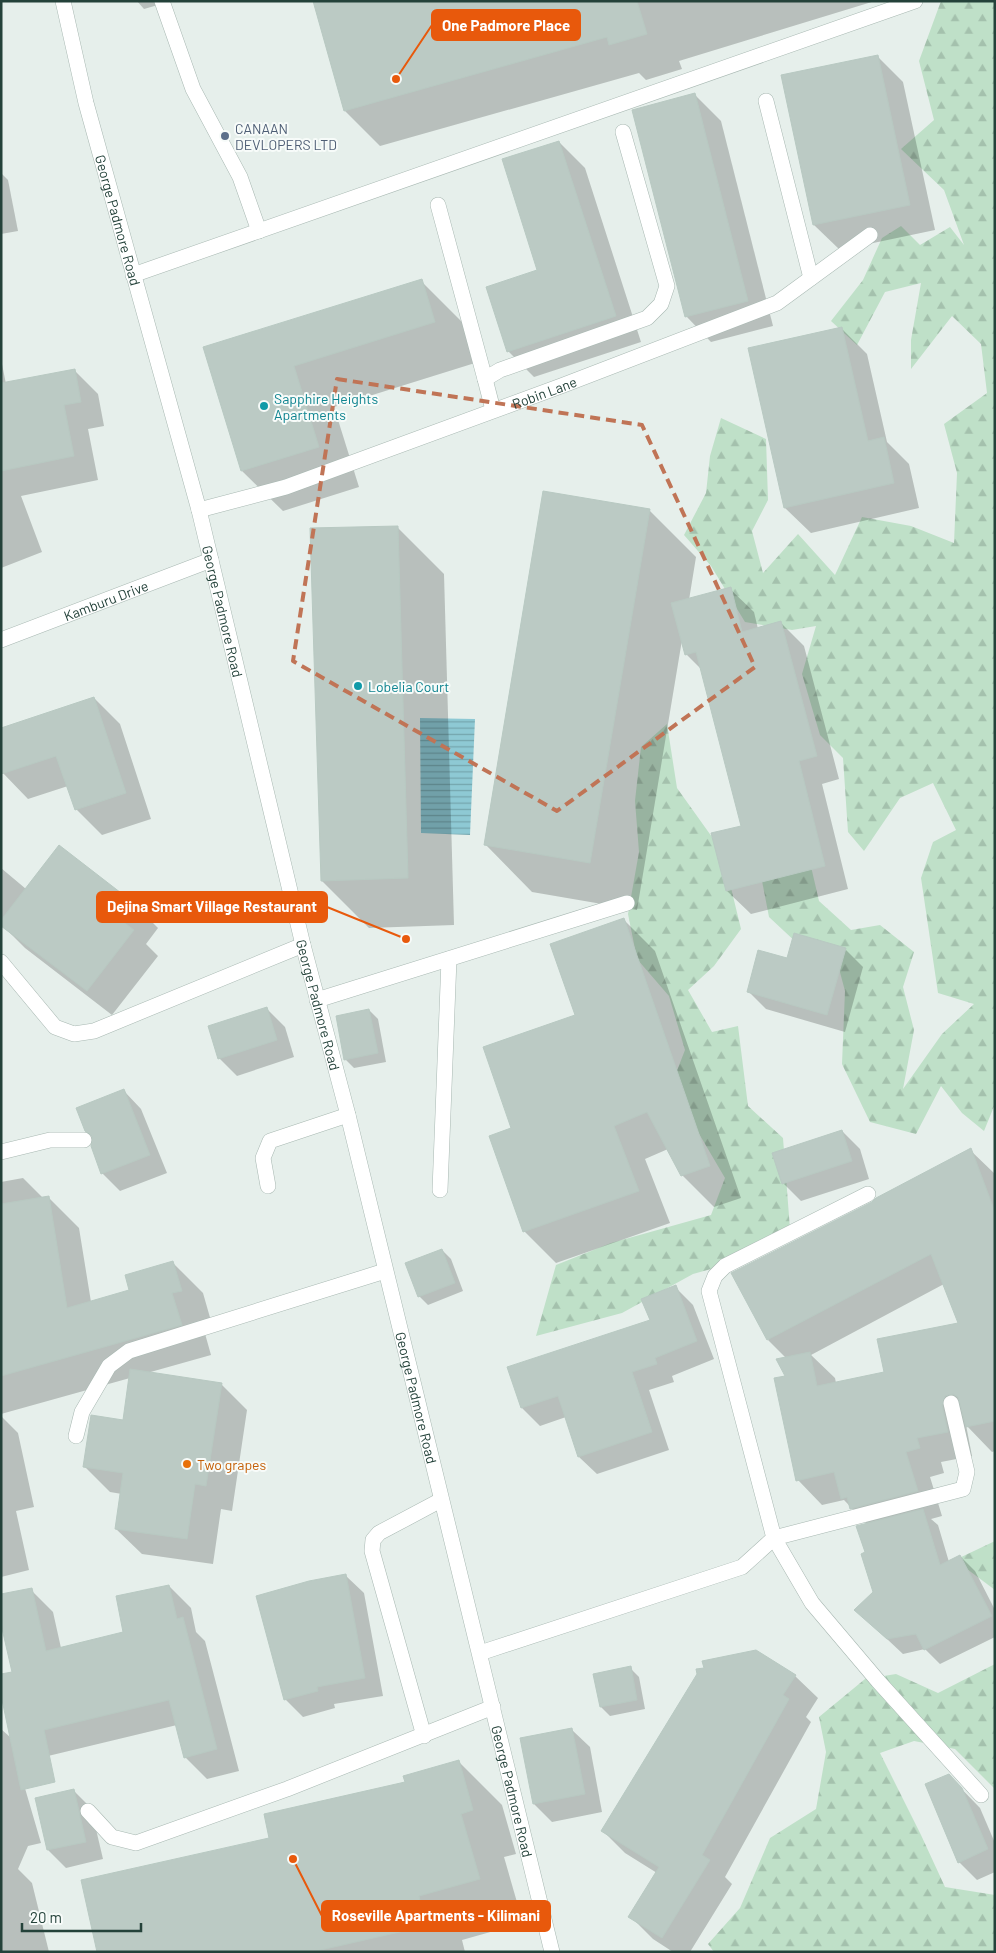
<svg xmlns="http://www.w3.org/2000/svg" width="996" height="1953" font-family="Barlow,sans-serif">
<defs>
<pattern id="forest-firs" width="22" height="20" patternUnits="userSpaceOnUse" patternTransform="scale(1.25)"><rect width="22" height="20" fill="#bfe0c8"/><path d="M5 1l3.5 6h-7zM16 11l3.5 6h-7z" fill="#a4c1ad"/></pattern>
<pattern id="water-rules" width="6" height="5" patternUnits="userSpaceOnUse" patternTransform="scale(1.25)"><rect width="6" height="5" fill="#8ec9d4"/><path d="M0 2.5h6" fill="none" stroke="#74a5ad"/></pattern>
</defs>
<rect width="100%" height="100%" fill="#e6efeb"/>
<g fill="url(#forest-firs)">
<polygon points="941,1 995,1 995,1104 984,1131 962,1113 941,1086 916,1134 870,1122 842,1064 845,991 837,961 799,945 769,917 757,855 803,832 819,901 851,930 880,925 914,952 903,987 914,1030 903,1089 942,1034 974,1004 938,993 921,878 933,842 956,830 933,783 900,798 864,851 848,832 843,758 820,735 802,674 816,626 792,630 745,622 711,566 684,535 706,493 710,456 721,418 766,439 768,500 752,531 763,573 798,534 835,575 862,517 911,526 954,543 957,473 944,424 987,393 981,344 952,316 911,369 911,340 921,283 885,292 857,345 831,321 863,280 882,238 901,226 920,245 950,227 964,245 944,190 901,149 934,120 919,61"/>
<polygon points="667,724 677,788 722,851 741,929 714,966 688,990 712,1032 738,1026 748,1106 783,1138 790,1229 747,1259 693,1274 622,1313 536,1336 556,1265 611,1243 711,1215 725,1178 671,1086 685,1050 669,996 637,959 628,914 639,852 635,801 641,747"/>
<polygon points="995,1541 995,1590 955,1560"/>
<polygon points="995,1664 995,1789 955,1749 914,1741 880,1753 921,1835 945,1887 995,1895 995,1952 714,1952 708,1944 740,1908 770,1838 816,1809 826,1752 819,1717 865,1679 896,1674 938,1693"/>
</g>
<polygon fill="url(#water-rules)" points="420,718 475,719 470,835 421,833"/>
<g fill="#0003" fill-rule="evenodd">
<polygon points="137,1 172,1 144,9"/>
<polygon points="314,1 875,1 679,61 682,69 646,80 639,73 380,146 345,111"/>
<polygon points="877,56 903,82 935,230 840,250 814,225 783,76"/>
<polygon points="695,95 721,121 773,326 711,342 686,316"/>
<polygon points="559,142 585,168 641,342 534,377 508,351 539,271"/>
<polygon points="1,173 8,180 18,231 1,234"/>
<polygon points="421,281 462,322 475,363 334,407 359,487 283,511 242,471 205,348"/>
<polygon points="841,328 867,354 887,442 909,464 919,508 811,533 785,508 749,349"/>
<polygon points="1,359 6,384 74,370 98,394 104,426 88,429 98,480 21,496 42,552 1,568"/>
<polygon points="649,510 696,557 689,600 730,589 754,612 758,629 781,623 804,646 839,779 822,784 848,889 751,914 727,891 743,827 702,670 686,654 682,640 637,910 532,892 485,844"/>
<polygon points="397,527 444,574 454,925 369,928 322,881"/>
<polygon points="94,698 120,724 151,819 102,835 76,809 68,786 28,799 1,771"/>
<polygon points="1,868 26,889 134,904 158,928 146,944 158,956 112,1015 25,948 1,924"/>
<polygon points="623,919 655,951 741,1198 714,1207 682,1175 668,1149 645,1159 670,1223 556,1263 524,1231 513,1129 577,1016"/>
<polygon points="845,949 863,967 845,1032 766,1009 748,991 787,960"/>
<polygon points="267,1009 285,1027 294,1057 237,1076 219,1058"/>
<polygon points="369,1010 378,1019 386,1062 354,1068 345,1059"/>
<polygon points="124,1091 141,1109 167,1173 120,1191 102,1173 93,1138 86,1130"/>
<polygon points="842,1131 860,1149 869,1179 801,1201 783,1183"/>
<path d="M970 1150 995 1174V1451L992 1452 966 1425 972 1456 941 1462 944 1473 930 1477 942 1516 931 1519 938 1525 949 1562 960 1556 975 1571 995 1610V1637L940 1664 925 1649 903 1654 856 1610 875 1592 867 1553 868 1525 844 1500 822 1505 798 1480 786 1358 768 1340 873 1203ZM944 1284 960 1324 885 1373 836 1383 835 1378 811 1355Z"/>
<polygon points="23,1178 44,1199 49,1198 79,1228 91,1302 130,1291 173,1263 203,1293 211,1321 202,1323 211,1355 147,1373 221,1384 247,1410 232,1511 221,1509 213,1564 142,1554 116,1529 122,1494 110,1492 84,1466 124,1421 130,1378 1,1414 1,1182"/>
<polygon points="442,1250 451,1259 463,1291 428,1305 419,1296"/>
<polygon points="675,1287 693,1305 714,1359 672,1376 674,1382 649,1390 669,1450 597,1474 579,1457 566,1417 540,1426 522,1408 509,1367 651,1321"/>
<polygon points="1,1416 18,1433 34,1507 16,1511 29,1570 1,1577"/>
<polygon points="346,1576 364,1593 383,1696 334,1704 335,1708 303,1717 285,1699"/>
<polygon points="169,1586 191,1608 196,1632 205,1641 239,1771 207,1779 185,1757 177,1725 48,1756 26,1734 31,1590 53,1612 61,1648 124,1633"/>
<polygon points="630,1668 639,1677 645,1709 610,1716 601,1707"/>
<polygon points="795,1676 818,1698 806,1717 811,1722 725,1877 732,1884 690,1952 673,1952 653,1939 630,1916 657,1873 625,1853 603,1831"/>
<polygon points="1,1729 10,1737 41,1843 28,1846 18,1869 32,1883 49,1952 1,1952"/>
<polygon points="572,1730 590,1747 602,1812 552,1822 534,1804 522,1739"/>
<polygon points="458,1761 502,1805 516,1854 504,1857 523,1923 462,1940 465,1952 99,1952 271,1839"/>
<polygon points="949,1776 980,1808 995,1843 995,1872 977,1880 959,1862"/>
<polygon points="73,1790 91,1808 103,1859 66,1868 48,1850 36,1799"/>
</g>
<g fill="#bbcac4" stroke="#b8c9c2">
<polygon points="313,1 637,1 647,34 609,45 607,37 344,111"/>
<polygon points="878,55 910,205 813,225 781,75"/>
<polygon points="695,93 748,301 685,317 632,110"/>
<polygon points="559,141 616,316 507,352 486,287 537,270 502,159"/>
<polygon points="422,279 435,322 294,366 319,447 241,471 203,347"/>
<polygon points="842,327 868,441 884,437 894,483 784,508 748,348"/>
<polygon points="75,369 81,402 64,405 74,456 1,471 1,383"/>
<polygon points="543,491 650,509 590,863 484,845"/>
<polygon points="398,526 408,878 321,881 310,528"/>
<polygon points="731,587 742,632 781,621 817,756 799,761 825,866 726,891 711,833 741,826 696,652 685,655 671,603"/>
<polygon points="94,697 126,793 75,810 56,756 1,774 1,728"/>
<polygon points="59,845 134,903 121,920 134,930 87,991 1,926 1,920"/>
<polygon points="624,918 710,1166 681,1176 647,1112 614,1126 639,1191 523,1232 489,1136 511,1128 483,1047 575,1015 550,944"/>
<polygon points="794,933 846,948 827,1015 747,992 758,950 787,958"/>
<polygon points="267,1007 277,1040 218,1059 208,1026"/>
<polygon points="369,1009 378,1053 344,1060 336,1016"/>
<polygon points="124,1089 150,1155 101,1174 91,1146 92,1136 85,1131 76,1108"/>
<polygon points="842,1130 852,1161 782,1184 772,1153"/>
<polygon points="971,1148 995,1212 995,1421 966,1427 958,1397 953,1394 945,1396 942,1405 948,1432 917,1438 920,1448 906,1452 918,1491 850,1509 847,1497 841,1499 834,1472 796,1481 774,1378 785,1376 776,1359 810,1352 817,1386 884,1372 877,1339 958,1323 931,1254 767,1340 731,1273 872,1202 876,1198"/>
<polygon points="49,1196 67,1308 129,1290 125,1275 173,1261 182,1291 172,1293 182,1325 1,1376 1,1204"/>
<polygon points="442,1249 455,1283 418,1297 405,1263"/>
<polygon points="676,1285 697,1341 655,1358 657,1364 632,1372 652,1432 578,1457 558,1396 521,1408 507,1367 650,1320 641,1299"/>
<polygon points="130,1369 222,1383 206,1486 195,1484 187,1539 115,1529 123,1473 83,1467 91,1415 123,1420"/>
<polygon points="923,1509 940,1565 960,1555 992,1616 924,1650 916,1634 887,1639 854,1610 873,1592 861,1554 865,1552 856,1526"/>
<polygon points="346,1574 365,1678 317,1687 318,1691 284,1700 256,1596 309,1581"/>
<polygon points="169,1585 177,1619 183,1617 217,1749 184,1758 169,1700 44,1730 55,1782 21,1790 1,1695 1,1674 12,1672 1,1624 1,1594 32,1588 46,1651 123,1632 116,1596"/>
<polygon points="756,1650 796,1675 783,1695 789,1699 702,1855 710,1860 662,1938 628,1917 659,1867 601,1831 697,1674 696,1669 704,1668 702,1661"/>
<polygon points="631,1666 637,1700 600,1707 593,1674"/>
<polygon points="572,1728 585,1794 533,1804 520,1738"/>
<polygon points="459,1760 473,1810 461,1814 480,1879 419,1896 426,1926 312,1952 97,1952 81,1880 269,1838 264,1814 405,1782 403,1776"/>
<polygon points="949,1774 962,1788 988,1849 958,1863 925,1784"/>
<polygon points="74,1789 86,1842 47,1850 35,1798"/>
</g>
<g fill="none" stroke-linecap="round" stroke-linejoin="round">
<defs>
<g id="service">
<polyline points="162,1 193,89 240,177 259,231"/>
<polyline points="766,101 811,278"/>
<polyline points="438,205 485,379 500,370 647,318 661,304 667,286 623,132"/>
<polyline points="1,962 55,1027 74,1034 94,1031 303,945"/>
<polyline points="317,1000 627,903"/>
<polyline points="268,1186 263,1158 270,1141 348,1115"/>
<polyline points="440,1190 449,959"/>
<polyline points="76,1436 82,1412 109,1366 129,1351 385,1271"/>
<polyline points="424,1736 372,1551 373,1540 379,1533 441,1500"/>
<polyline points="88,1811 112,1837 136,1843 287,1789 493,1707"/>
</g>
<g id="minor">
<path id="s1" d="M63 1 86 103 199 510 303 945 348 1115 552 1952"/>
<polyline points="133,275 915,1"/>
<polyline points="485,379 493,410"/>
<path id="s2" d="M199 510 286 487 561 386 777 303 870 235"/>
<path id="s3" d="M1 640 211 560"/>
<polyline points="1,1152 50,1140 84,1140"/>
<polyline points="951,1403 967,1472 963,1489 774,1538 812,1603 878,1681 981,1795"/>
<polyline points="480,1653 742,1567 774,1538 709,1291 715,1276 725,1266 868,1194"/>
</g>
</defs>
<use href="#service" stroke="#a8b8b2" stroke-width="16"/>
<use href="#minor" stroke="#a8b8b2" stroke-width="16"/>
<use href="#service" stroke="#fff" stroke-width="15"/>
<use href="#minor" stroke="#fff" stroke-width="15"/>
</g>
<path fill="none" stroke="#c07456" stroke-width="4" stroke-dasharray="10 6" stroke-linejoin="round" d="M337 379 642 425 755 667 557 811 293 661Z"/>
<circle fill="#5c6f8a" stroke="#f7fbf9" stroke-width="2" cx="225" cy="136" r="5"/>
<g fill="#0f9aa8" stroke="#f7fbf9" stroke-width="2">
<circle cx="264" cy="406" r="5"/>
<circle cx="358" cy="686" r="5"/>
</g>
<circle fill="#e8710a" stroke="#f7fbf9" stroke-width="2" cx="187" cy="1464" r="5"/>
<g text-anchor="middle" dominant-baseline="central" stroke-width="4" stroke-linejoin="round" paint-order="stroke">
<g font-size="14" fill="#4e5e75" stroke="#f7fbf9" text-anchor="start">
<text x="235" y="128">CANAAN<tspan x="235" dy="16">DEVLOPERS LTD</tspan></text>
</g>
<g font-size="14" fill="#24423a" stroke="#f7fbf9">
<text stroke="none"><textPath href="#s1" startOffset="226">George Padmore Road</textPath></text>
<text stroke="none"><textPath href="#s2" startOffset="365">Robin Lane</textPath></text>
<text stroke="none"><textPath href="#s3" startOffset="112">Kamburu Drive</textPath></text>
<text stroke="none"><textPath href="#s1" startOffset="631">George Padmore Road</textPath></text>
<text stroke="none"><textPath href="#s1" startOffset="1036">George Padmore Road</textPath></text>
<text stroke="none"><textPath href="#s1" startOffset="1441">George Padmore Road</textPath></text>
<text stroke="none"><textPath href="#s1" startOffset="1846">George Padmore Road</textPath></text>
</g>
<g font-size="14" fill="#0d838f" stroke="#f7fbf9" text-anchor="start">
<text x="274" y="398">Sapphire Heights<tspan x="274" dy="16">Apartments</tspan></text>
<text x="368" y="686">Lobelia Court</text>
</g>
<g font-size="14" fill="#c56008" stroke="#f7fbf9" text-anchor="start">
<text x="197" y="1464">Two grapes</text>
</g>
</g>
<path fill="none" stroke="#e8590c" stroke-width="2" d="M396 79L432 25M406 939L327 907M293 1859L322 1916"/>
<g fill="#e8590c" stroke="#f7fbf9" stroke-width="2">
<circle cx="396" cy="79" r="5"/>
<circle cx="406" cy="939" r="5"/>
<circle cx="293" cy="1859" r="5"/>
</g>
<g fill="#e8590c" stroke="#e8590c" stroke-width="2">
<rect x="432" y="10" width="148" height="30" rx="5"/>
<rect x="97" y="892" width="230" height="30" rx="5"/>
<rect x="322" y="1901" width="228" height="30" rx="5"/>
</g>
<g font-size="15" text-anchor="middle" font-weight="bold" fill="#fff">
<text x="506" y="31">One Padmore Place</text>
<text x="212" y="912">Dejina Smart Village Restaurant</text>
<text x="436" y="1921">Roseville Apartments - Kilimani</text>
</g>
<rect width="996" height="1953" fill="none" stroke="#24423a" stroke-width="5"/>
<path d="M22 1923v8h119v-8" fill="none" stroke="#24423a" stroke-width="2.5"/>
<text x="30" y="1923" font-size="15" fill="#24423a" stroke="#f7fbf9" stroke-width="4" paint-order="stroke">20 m</text>
</svg>
